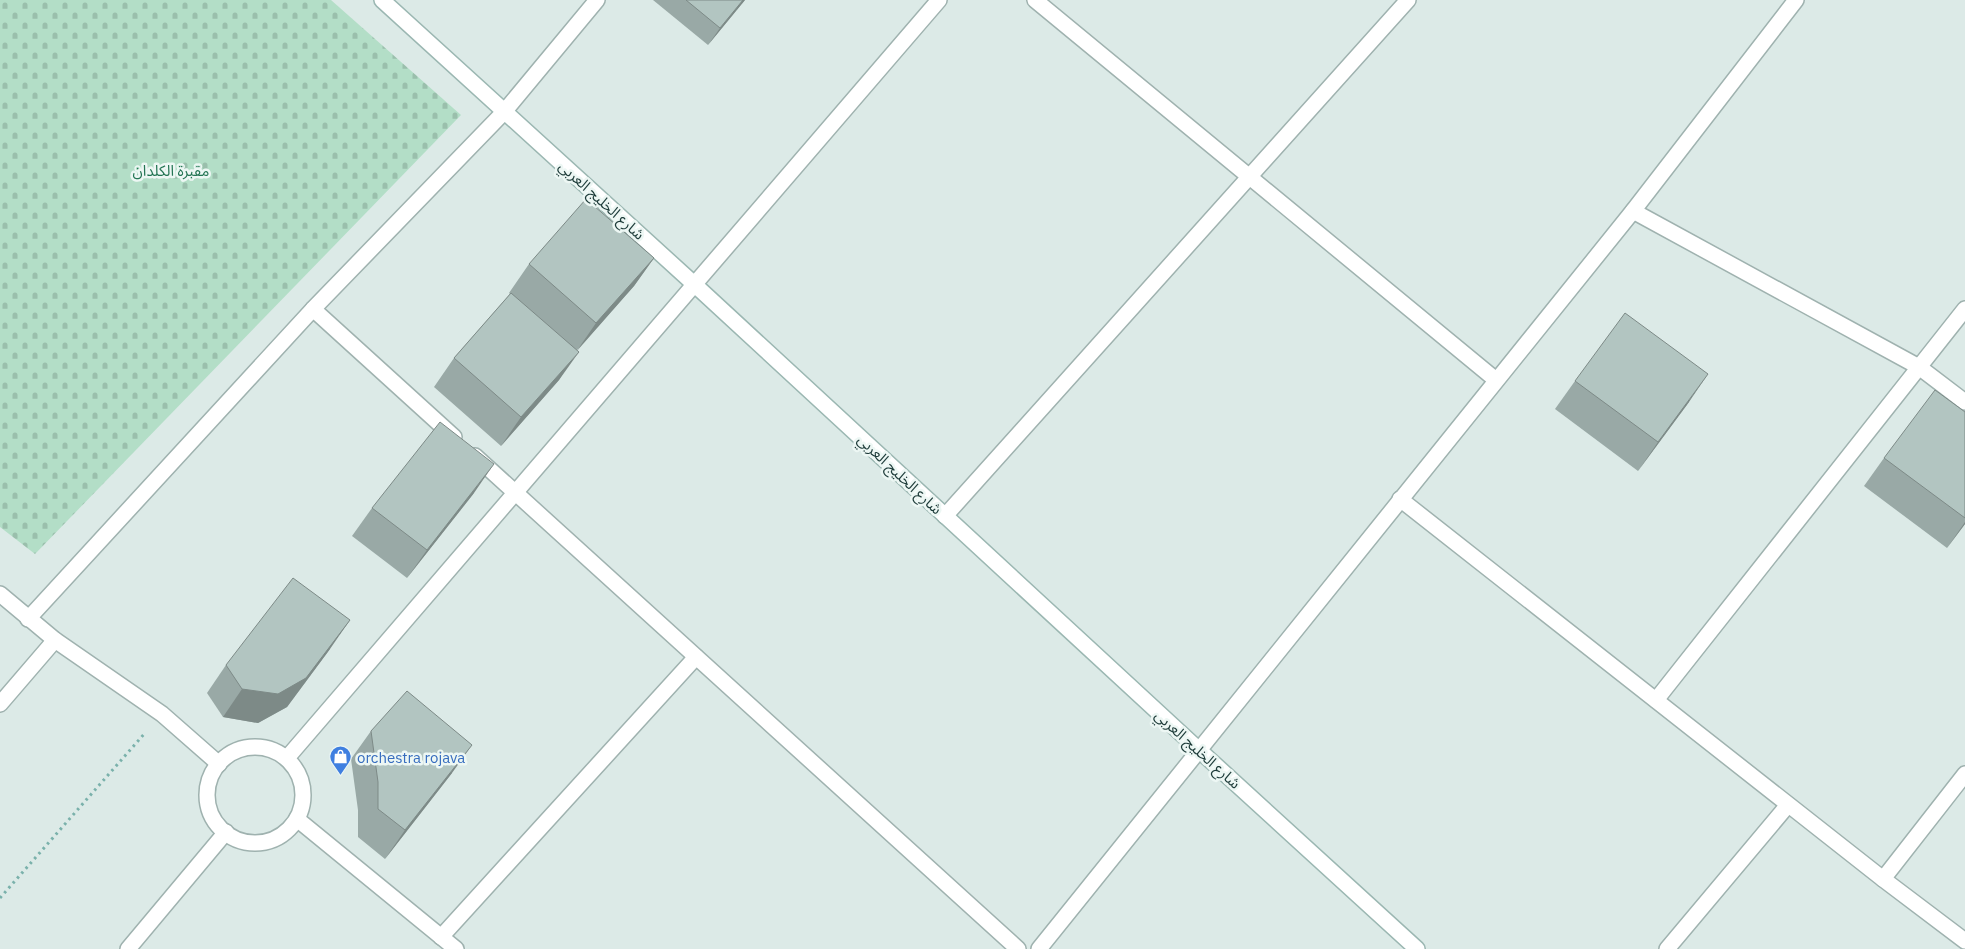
<svg xmlns="http://www.w3.org/2000/svg" width="1965" height="949" font-family="'IBM Plex Sans','Noto Sans Arabic',sans-serif">
<defs>
<pattern id="cemetery-stones" width="16" height="16" patternUnits="userSpaceOnUse" patternTransform="scale(1.25)"><rect width="16" height="16" fill="#b3dec7"/><path d="M2 7V4a2 2 0 0 1 4 0v3zM10 15v-3a2 2 0 0 1 4 0v3z" fill="#9abfac"/></pattern>
</defs>
<rect width="100%" height="100%" fill="#dceae7"/>
<polygon fill="url(#cemetery-stones)" points="0,0 331,0 461,115 35,554 0,527"/>
<g fill="none" stroke-linecap="round" stroke-linejoin="round">
<defs>
<polyline id="lane" points="441,937 696,657"/>
<g id="street">
<polyline points="1035,0 1496,380"/>
<polyline points="1633,211 1919,367 1965,402"/>
<polyline points="313,309 454,437"/>
<polyline points="475,456 1018,949"/>
<polyline points="1400,499 1883,879 1965,941"/>
<polyline points="945,516 1408,0"/>
<polyline points="0,594 55,640 162,714 219,764"/>
<polyline points="28,619 313,309 504,112 597,0"/>
<polyline points="1656,700 1965,309"/>
<polyline points="0,704 55,640"/>
<circle cx="255" cy="795" r="48"/>
<polyline points="287,758 939,0"/>
<polyline points="297,819 456,949"/>
<polyline points="1883,879 1965,774"/>
<polyline points="128,949 226,832"/>
<polyline points="1039,949 1633,211 1796,0"/>
<polyline points="1667,949 1788,805"/>
</g>
<polyline id="secondary" points="382,0 694,284 1199,750 1417,949"/>
</defs>
<use href="#lane" stroke="#9fb2af" stroke-width="18"/>
<use href="#street" stroke="#9fb2af" stroke-width="18"/>
<use href="#secondary" stroke="#9bb7b2" stroke-width="18"/>
<polyline stroke="#7ab1ab" stroke-width="3" stroke-dasharray="2.5 4" stroke-linecap="butt" points="0,898 145,733"/>
<use href="#lane" stroke="#fff" stroke-width="15"/>
<use href="#street" stroke="#fff" stroke-width="15"/>
<use href="#secondary" stroke="#fff" stroke-width="15"/>
</g>
<g fill="#99a9a6">
<polygon points="653,0 745,0 708,45"/>
<polygon points="654,258 634,286 577,350 559,380 501,446 434,387 454,358 510,294 509,293 529,264"/>
<polygon points="1575,381 1689,402 1638,471 1555,409"/>
<polygon points="1965,412 1965,524 1947,548 1864,486 1884,458"/>
<polygon points="474,493 407,578 352,536 372,508"/>
<polygon points="330,649 287,707 258,723 223,717 207,693 226,665"/>
<polygon points="371,731 452,773 385,859 358,837 358,810 351,759"/>
</g>
<g fill="#7d8a87">
<polygon points="743,0 745,0 708,45 720,28"/>
<polygon points="654,258 634,286 576,352 596,323"/>
<polygon points="579,352 559,380 501,446 521,417"/>
<polygon points="1708,374 1689,402 1638,471 1658,442"/>
<polygon points="494,464 474,493 407,578 427,550"/>
<polygon points="1965,522 1965,524 1947,548"/>
<polygon points="350,620 330,649 287,707 258,723 223,717 242,689"/>
<polygon points="472,745 452,773 385,859 405,830"/>
</g>
<g fill="#b2c5c1" stroke="#7d8a87">
<polygon points="686,0 743,0 720,28"/>
<polygon points="586,199 654,258 596,323 529,264"/>
<polygon points="511,293 579,352 521,417 454,358"/>
<polygon points="1625,313 1708,374 1658,442 1575,381"/>
<polygon points="1935,390 1965,412 1965,518 1884,458"/>
<polygon points="440,422 494,464 427,550 372,508"/>
<polygon points="293,578 350,620 306,678 278,694 242,689 226,665"/>
<polygon points="407,691 472,745 405,830 378,809 378,782 371,731"/>
</g>
<defs>
<symbol id="shop-pin" viewBox="-11 -11 22 30"><path d="M0 17L-7.5 6A9.5 9.5 0 1 1 7.5 6Z" fill="#3f7fe0" stroke="#edf7f4"/><path d="M-5-2.5h2.3a2.7 3.5 0 0 1 5.4 0H5L5.5 6h-11ZM-1.5-2.5h3a1.5 2.3 0 0 0-3 0Z" fill="#fff"/></symbol>
</defs>
<g fill-rule="evenodd">
<use href="#shop-pin" x="328" y="744" width="25" height="34"/>
</g>
<g text-anchor="middle" dominant-baseline="central" stroke-width="5" stroke-linejoin="round" paint-order="stroke">
<g font-size="15" fill="#247554" stroke="#edf7f4">
<text x="171" y="170">مقبرة الكلدان</text>
</g>
<g font-size="15" fill="#1d3b39" stroke="#edf7f4">
<text transform="translate(602 200) rotate(42)">شارع الخليج العربي</text>
<text transform="translate(900 474) rotate(43)">شارع الخليج العربي</text>
<text transform="translate(1198 749) rotate(42)">شارع الخليج العربي</text>
</g>
<g font-size="15" fill="#366cbe" stroke="#edf7f4" text-anchor="start">
<text x="357" y="757">orchestra rojava</text>
</g>
</g>
</svg>
